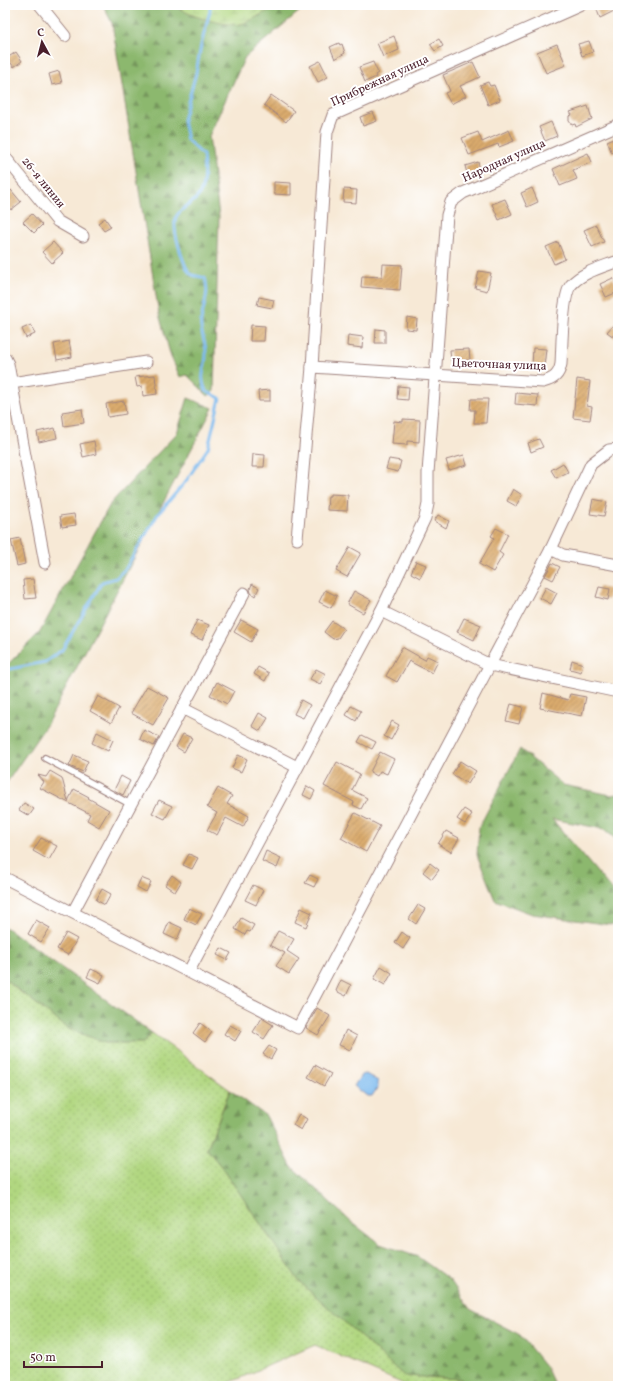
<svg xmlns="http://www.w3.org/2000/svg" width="623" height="1391" font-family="Vollkorn,serif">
<defs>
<pattern id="grass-dots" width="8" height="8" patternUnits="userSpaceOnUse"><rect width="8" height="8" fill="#b1d780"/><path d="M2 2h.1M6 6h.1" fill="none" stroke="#9ab86f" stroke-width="1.8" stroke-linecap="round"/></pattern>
<pattern id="forest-firs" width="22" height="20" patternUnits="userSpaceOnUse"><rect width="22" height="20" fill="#8cb86e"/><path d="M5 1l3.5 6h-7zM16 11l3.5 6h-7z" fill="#74955b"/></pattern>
<pattern id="wetland-marsh" width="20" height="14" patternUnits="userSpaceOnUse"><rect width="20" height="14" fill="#b1d780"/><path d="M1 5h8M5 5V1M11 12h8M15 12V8" fill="none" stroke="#9ab86f"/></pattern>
<pattern id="building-hatch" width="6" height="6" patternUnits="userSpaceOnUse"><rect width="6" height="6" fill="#daab6d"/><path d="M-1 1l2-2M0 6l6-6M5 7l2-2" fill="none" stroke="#b38b5a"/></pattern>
</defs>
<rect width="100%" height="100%" fill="#fff"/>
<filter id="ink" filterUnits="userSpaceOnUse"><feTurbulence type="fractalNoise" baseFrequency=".025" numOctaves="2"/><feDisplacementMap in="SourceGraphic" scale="8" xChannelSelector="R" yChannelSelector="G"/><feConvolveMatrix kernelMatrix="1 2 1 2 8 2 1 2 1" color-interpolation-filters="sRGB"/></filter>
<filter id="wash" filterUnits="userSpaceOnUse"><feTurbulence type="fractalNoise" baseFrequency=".012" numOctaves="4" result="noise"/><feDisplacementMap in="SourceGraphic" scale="16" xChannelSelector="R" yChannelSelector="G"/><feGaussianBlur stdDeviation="0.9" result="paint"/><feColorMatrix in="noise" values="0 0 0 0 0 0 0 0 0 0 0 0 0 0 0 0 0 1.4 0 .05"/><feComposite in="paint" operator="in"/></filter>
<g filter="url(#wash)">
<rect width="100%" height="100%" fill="#f7e9d6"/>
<polygon fill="url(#grass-dots)" stroke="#7e7b56" points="5,979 23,994 143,1043 152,1033 230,1090 207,1149 404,1375 461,1379 466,1386 408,1386 315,1345 222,1386 5,1386"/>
<g fill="url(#forest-firs)" stroke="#6b6c4c">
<path d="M103 5H177L179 9 241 24C262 13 273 5 298 5L301 10 245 57 209 136 219 216 214 391 208 396 187 375 180 377 171 357 159 314 112 23Z"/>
<polygon points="188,398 213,408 47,724 5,785 5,667 40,632 111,503 177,433"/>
<polygon points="520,749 563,785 611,795 618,794 618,841 604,829 552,819 618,897 618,926 532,914 495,900 477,855 479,827"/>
<polygon points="5,927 152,1033 143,1043 105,1043 67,1028 5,979"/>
<polygon points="230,1090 266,1116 291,1166 350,1221 380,1244 418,1257 450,1280 470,1309 520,1335 546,1367 555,1386 466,1386 461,1379 404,1376 299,1281 224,1170 207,1149"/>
</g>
<path fill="url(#wetland-marsh)" stroke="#7e7b56" d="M177 5H281C267 9 255 20 241 24 230 27 183 16 177 5Z"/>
<polygon fill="#7ab9ee" stroke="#626c8c" points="366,1074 378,1081 378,1087 372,1096 367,1096 354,1086 361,1075"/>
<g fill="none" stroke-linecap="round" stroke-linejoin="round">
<path stroke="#7ab9ee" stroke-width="3" d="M5 670 45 662 62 650 102 582 116 578 126 568 158 514 186 481 208 448 220 398 206 391C198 375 207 367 206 352 206 342 199 330 201 321 203 306 210 294 205 278 201 276 195 277 191 274 184 268 171 227 176 217 181 206 197 203 201 191 205 181 204 166 203 155L187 140 183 120 196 73 201 45 210 11V5"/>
</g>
<g id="blocks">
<g fill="url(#building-hatch)">
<polygon points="595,5 618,5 618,9 600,18"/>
<polygon points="394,36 399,50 383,57 377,43"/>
<polygon points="439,39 443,46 435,51 430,44"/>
<polygon points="589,41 593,52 582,56 578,44"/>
<polygon points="339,43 340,45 342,44 345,53 335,59 330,47"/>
<polygon points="557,44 566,65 546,73 537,52"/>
<polygon points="16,52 22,61 14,67 7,58"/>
<polygon points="320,61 328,77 318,82 310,66"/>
<polygon points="373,62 378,73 375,75 376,77 365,82 359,67"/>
<polygon points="473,62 480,77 460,86 466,96 451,104 445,93 450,91 443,75"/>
<polygon points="59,71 62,83 52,85 49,74"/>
<polygon points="488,82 490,86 494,85 500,100 488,105 480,85"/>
<polygon points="271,95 294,111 286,122 264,105"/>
<polygon points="588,106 592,119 576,127 575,124 572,125 569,121 569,116 572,115 570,112"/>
<polygon points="373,112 377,121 363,126 360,117"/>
<polygon points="551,122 557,136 545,141 539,127"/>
<polygon points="509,130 514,141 499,147 498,144 469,155 462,138 478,132 482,142"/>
<polygon points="616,137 618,150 612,153 607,141"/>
<polygon points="588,153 592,162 573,170 577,179 560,186 553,169"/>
<polygon points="478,162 481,173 468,177 465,166"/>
<polygon points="274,182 291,183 291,195 274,194"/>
<polygon points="532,188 538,202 527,207 521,193"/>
<polygon points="344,189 357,190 356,203 343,202"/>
<polygon points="11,190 21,202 11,210 5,202 5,195"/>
<polygon points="505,199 512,214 499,220 492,204"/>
<polygon points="32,214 42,225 34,233 23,222"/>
<polygon points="105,218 111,227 104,231 98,223"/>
<polygon points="596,225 604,242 592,247 584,230"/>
<polygon points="53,242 63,253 52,263 42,252"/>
<polygon points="558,242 565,259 554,264 546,247"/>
<polygon points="383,264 402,265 400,290 361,287 362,276 382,277"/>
<polygon points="479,271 491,273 487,291 475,288"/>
<polygon points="613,278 618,287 618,292 606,297 600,284"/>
<polygon points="259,297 274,300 272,308 257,305"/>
<polygon points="407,317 417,319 416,330 406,329"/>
<polygon points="31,325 35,334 26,338 22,329"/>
<polygon points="251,325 265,326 264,341 250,341"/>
<polygon points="613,325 618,329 618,340 607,332"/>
<polygon points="376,329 385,330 385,343 375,343"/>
<polygon points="348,335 363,337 362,348 347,346"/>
<polygon points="69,341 72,357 57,360 54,344"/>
<polygon points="533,348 546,349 544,367 532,366"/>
<polygon points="469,349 470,360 451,361 450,350"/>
<polygon points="155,375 157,394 143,396 142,386 137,387 135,377"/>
<polygon points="577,379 590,381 587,406 592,407 590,420 573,418"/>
<polygon points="398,386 409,387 408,400 397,399"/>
<polygon points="270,390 270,401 259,401 258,391"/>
<polygon points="516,393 538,395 537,406 515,404"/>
<polygon points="471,399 488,399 486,423 474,423 475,410 470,410"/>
<polygon points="124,401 126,414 108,417 106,404"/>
<polygon points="82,409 84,423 64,426 62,412"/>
<polygon points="403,419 420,420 419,442 407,441 407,445 392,444 394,421 403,422"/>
<polygon points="55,428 57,438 39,442 37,432"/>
<polygon points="539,439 543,447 531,452 528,443"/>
<polygon points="94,441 96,454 83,457 80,444"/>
<polygon points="253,454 265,455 264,467 252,467"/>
<polygon points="464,455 467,465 449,470 446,460"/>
<polygon points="389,459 401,461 398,472 386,469"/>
<polygon points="563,463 568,472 556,478 551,470"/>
<polygon points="513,489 522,495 516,506 507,501"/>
<polygon points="330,494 348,495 347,511 327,510 328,496 330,496"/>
<polygon points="593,499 607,502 604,516 590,514"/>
<polygon points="74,514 76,525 62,527 60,516"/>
<polygon points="438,515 449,521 446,528 434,521"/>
<polygon points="496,528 508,534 499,552 503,555 493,572 479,564 494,538 491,536"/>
<polygon points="20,538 25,564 17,566 11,540"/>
<polygon points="350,547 361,553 347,577 336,571"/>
<polygon points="416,561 426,565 420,578 411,573"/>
<polygon points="552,563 560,567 553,580 545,576"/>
<polygon points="33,579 36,598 25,599 23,580"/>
<polygon points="252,584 259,588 255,596 251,593 250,589"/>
<polygon points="546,587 557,593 551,604 540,598"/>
<polygon points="599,587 610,589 608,600 596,597"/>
<polygon points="325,590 337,596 331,608 319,602"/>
<polygon points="354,591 371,600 363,613 347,604"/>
<polygon points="464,618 481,625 474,640 457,632"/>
<polygon points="197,620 209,625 202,640 190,635"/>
<polygon points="241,620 258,629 251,642 234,632"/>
<polygon points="332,621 344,629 338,638 333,639 324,632"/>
<polygon points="402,647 425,660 427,656 438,661 432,673 409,661 397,682 386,676"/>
<polygon points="572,660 583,664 581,672 570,669"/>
<polygon points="258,667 269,673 265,681 254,674"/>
<polygon points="316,669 326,674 320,684 310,679"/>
<polygon points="217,682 234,691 227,704 210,695"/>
<polygon points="147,686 169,698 153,725 131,713"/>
<polygon points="543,693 568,700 570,694 586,697 582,716 540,708"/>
<polygon points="98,696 119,708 111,723 90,711"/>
<polygon points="301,700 310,705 303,718 294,714"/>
<polygon points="511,704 523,707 519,724 506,721"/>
<polygon points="351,706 361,711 356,721 346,715"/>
<polygon points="259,713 268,718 260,731 252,726"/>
<polygon points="392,721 399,725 391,740 384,736"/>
<polygon points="144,730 159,737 154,746 140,739"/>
<polygon points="97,732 113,740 108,751 92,743"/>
<polygon points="183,734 192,738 184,752 176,747"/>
<polygon points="362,735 376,742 372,749 358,742"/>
<polygon points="380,752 394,759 387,774 380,771 377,776 370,772"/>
<polygon points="74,755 88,761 83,772 69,766"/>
<polygon points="238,755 247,759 241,772 232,768"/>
<polygon points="460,761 476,771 468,784 452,774"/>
<polygon points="337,762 360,774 352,790 367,798 361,809 353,805 354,802 324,786"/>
<polygon points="50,771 62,778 68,801 74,789 89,797 88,798 109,810 99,827 87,820 90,814 40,788 44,782 38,775 46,777"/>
<polygon points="121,776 130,781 123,795 114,790"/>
<polygon points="307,786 315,791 311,799 303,795"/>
<polygon points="218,788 232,796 227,804 249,816 243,827 226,818 217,835 207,830 217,813 207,807"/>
<polygon points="159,800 172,806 165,819 152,813"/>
<polygon points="24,803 34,809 29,816 19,810"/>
<polygon points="464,809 472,814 465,824 457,819"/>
<polygon points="355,813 380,826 366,852 341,838"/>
<polygon points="446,831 459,838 451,852 438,844"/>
<polygon points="41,838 57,846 49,860 33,851"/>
<polygon points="266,851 281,858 277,868 262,861"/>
<polygon points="189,854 198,858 192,869 183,865"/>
<polygon points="430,863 439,870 432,879 423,872"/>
<polygon points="172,875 181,882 175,892 165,885"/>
<polygon points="310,875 318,879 314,887 305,883"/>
<polygon points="141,878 151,882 146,892 137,887"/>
<polygon points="253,885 263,890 256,905 245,900"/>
<polygon points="102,889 111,894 105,905 96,900"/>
<polygon points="418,905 425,909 416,924 409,919"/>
<polygon points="189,908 202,914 196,925 184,919"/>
<polygon points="301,908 312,913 306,927 295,922"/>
<polygon points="241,918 254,925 250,932 247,931 245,935 235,929"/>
<polygon points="36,920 50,928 41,942 28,934"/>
<polygon points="169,922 182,928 177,940 164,934"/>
<polygon points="278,931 294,939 287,951 299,959 289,974 276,966 285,953 270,945"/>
<polygon points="402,932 410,938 403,949 395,943"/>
<polygon points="66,933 77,939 68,955 57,949"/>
<polygon points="221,948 231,953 227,960 217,955"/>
<polygon points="381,966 392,973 385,985 374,979"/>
<polygon points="91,969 104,975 100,983 87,977"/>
<polygon points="341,980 351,985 346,996 336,991"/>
<polygon points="317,1008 330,1016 318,1035 306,1028"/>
<polygon points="262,1018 273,1025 264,1039 253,1032"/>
<polygon points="200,1023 212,1032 205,1042 193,1033"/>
<polygon points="230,1025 241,1031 235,1041 224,1034"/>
<polygon points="346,1030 357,1036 350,1050 339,1045"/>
<polygon points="269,1046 276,1050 271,1059 263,1054"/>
<polygon points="315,1065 331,1074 324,1086 308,1077"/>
<polygon points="299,1114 307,1119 301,1130 293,1125"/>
</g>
</g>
</g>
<g filter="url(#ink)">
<use href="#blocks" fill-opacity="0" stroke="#a08480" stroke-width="1"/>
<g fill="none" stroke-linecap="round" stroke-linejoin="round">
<defs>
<polyline id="service" points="45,758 130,804"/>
<g id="minor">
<polyline points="40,5 65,36"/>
<polyline points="5,157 57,221 83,236"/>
<polyline points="5,358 8,364 45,563"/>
<path d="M312 367 543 382C554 379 559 375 561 364 562 348 562 295 571 285 582 272 603 267 618 261"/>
<polyline points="5,384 146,362"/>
<polyline points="297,539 312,367 327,132 333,115 581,5"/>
<polyline points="551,549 563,555 618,565"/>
<polyline points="381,611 490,665 618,692"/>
<polyline points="182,708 297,767"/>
<polyline points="5,878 298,1028 551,549 591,464 609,450 618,449"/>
<polyline points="73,912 244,593"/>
<polyline points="189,971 381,611 425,518 428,504 428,473 447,215 451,202 463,193 618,125"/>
</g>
</defs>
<use href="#service" stroke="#a08480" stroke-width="8"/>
<use href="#minor" stroke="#a08480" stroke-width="13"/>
<use href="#service" stroke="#fff" stroke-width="5.5"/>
<use href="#minor" stroke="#fff" stroke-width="11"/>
</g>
</g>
<g text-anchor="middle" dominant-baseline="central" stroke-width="4" stroke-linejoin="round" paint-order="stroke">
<g font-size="12" fill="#4a1f2b" stroke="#fff">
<text transform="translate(380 81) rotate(-25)">Прибрежная улица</text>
<text transform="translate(504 161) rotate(-24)">Народная улица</text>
<text transform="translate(43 183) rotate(51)">26-я линия</text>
<text transform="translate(499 365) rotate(2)">Цветочная улица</text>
</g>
</g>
<rect width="623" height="1391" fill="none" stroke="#fff" stroke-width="20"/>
<g transform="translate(42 42) rotate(353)" stroke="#ffffff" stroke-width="3" paint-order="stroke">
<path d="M0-3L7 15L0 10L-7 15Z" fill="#4a1f2b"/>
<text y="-6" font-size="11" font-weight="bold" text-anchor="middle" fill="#4a1f2b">С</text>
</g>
<path d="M24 1361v6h78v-6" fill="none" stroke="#4a1f2b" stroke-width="2"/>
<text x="30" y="1361" font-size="12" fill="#4a1f2b" stroke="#ffffff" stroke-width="3" paint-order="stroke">50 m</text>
</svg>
